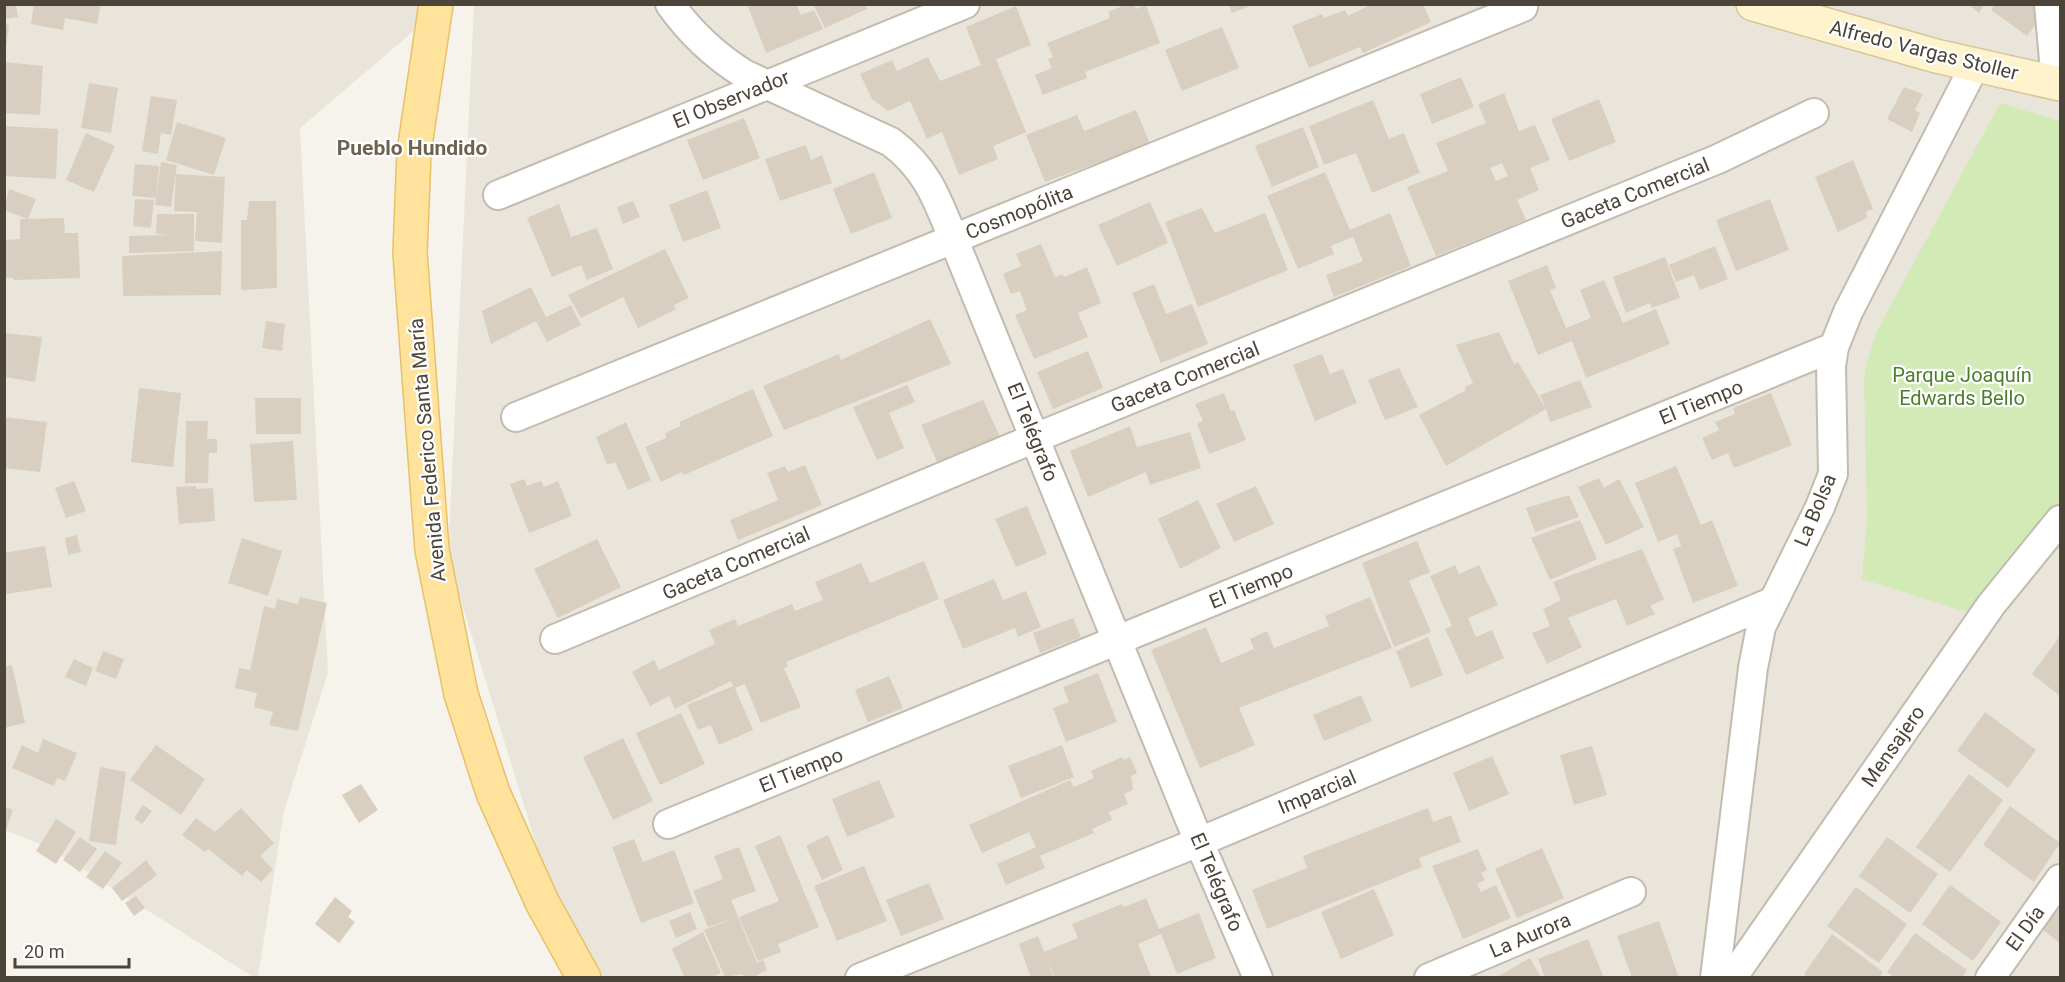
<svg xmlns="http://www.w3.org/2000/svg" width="2065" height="982" font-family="Roboto,sans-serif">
<rect width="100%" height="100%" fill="#f6f3ec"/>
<g fill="#eae5da">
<polygon points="4,5 444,5 300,128 328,673 284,811 258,977 253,977 49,848 5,830"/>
<polygon points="474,5 2060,5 2060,977 594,977 543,867 448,558"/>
</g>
<polygon fill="#d2eab5" points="2000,103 2060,121 2060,502 1966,612 1862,579 1867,520 1864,378 1867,362 1877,331"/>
<g fill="#d8cfc1" fill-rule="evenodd">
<polygon points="4,4 16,4 18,17 4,19"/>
<polygon points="34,4 101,4 97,24 65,18 63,30 31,24"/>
<polygon points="747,4 796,4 801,15 814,10 823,29 766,53"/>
<polygon points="813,4 865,4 867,9 825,28"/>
<polygon points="1127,4 1134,4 1136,9 1146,5 1160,43 1085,72 1087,78 1043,95 1035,75 1052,68 1048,59 1053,57 1047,43 1110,18 1108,12"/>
<polygon points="1228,4 1253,4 1253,5 1232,13"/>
<polygon points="1372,4 1423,4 1431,22 1363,53 1360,47 1309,68 1292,26 1322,14 1324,18 1345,10 1348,16"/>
<polygon points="1968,4 1984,4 1979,13"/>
<polygon points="1995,4 2035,4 2036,24 2027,36 1991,10"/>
<polygon points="1016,6 1031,45 996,59 1026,132 993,146 998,159 959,175 942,132 927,139 910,101 888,111 872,99 860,74 892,60 897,71 928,57 940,81 981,65 966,27"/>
<polygon points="4,24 9,25 6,48 4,48"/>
<polygon points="1222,27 1239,68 1182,91 1165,50"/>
<polygon points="4,62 43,66 40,115 4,113"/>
<polygon points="1461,77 1474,107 1432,124 1420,94"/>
<polygon points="89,83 118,88 111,133 81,128"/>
<polygon points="1904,87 1923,94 1915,110 1920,113 1912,132 1887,119"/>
<path d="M1504 93 1519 131 1535 125 1550 160 1530 168 1539 190 1517 200 1526 220 1436 256 1407 187 1448 171 1436 143 1486 123 1478 104ZM1502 163 1508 176 1496 181 1490 168Z"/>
<polygon points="151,96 177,100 171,135 161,133 158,154 142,151"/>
<polygon points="1599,99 1616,142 1569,161 1551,119"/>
<polygon points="1373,100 1389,139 1404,133 1420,173 1372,193 1356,153 1324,165 1309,126"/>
<polygon points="1136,110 1150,144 1045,182 1026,135 1077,115 1084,131"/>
<polygon points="744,118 760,158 703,180 687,140"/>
<polygon points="177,122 226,138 214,175 166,160"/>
<polygon points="4,126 58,129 56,179 4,176"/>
<polygon points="1303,127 1319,167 1272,187 1255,146"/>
<polygon points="86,133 115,146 94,192 66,180"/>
<polygon points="806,145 811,160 822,155 832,183 780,201 765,159"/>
<polygon points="1853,160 1873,209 1866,212 1867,218 1838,232 1815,177"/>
<polygon points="161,162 177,165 171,207 155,205"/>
<polygon points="135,164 159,166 156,198 132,196"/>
<polygon points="874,172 892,218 851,234 833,189"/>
<polygon points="1325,172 1350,230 1390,213 1411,266 1334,297 1326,275 1363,261 1353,237 1331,246 1334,254 1298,269 1267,196"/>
<polygon points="176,174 225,177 222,243 195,241 197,212 174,211"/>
<polygon points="9,189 36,199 28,219 4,210"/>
<polygon points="707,190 721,228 683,242 669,205"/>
<polygon points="135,199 154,200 151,228 133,226"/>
<polygon points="1770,199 1789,250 1736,271 1716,220"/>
<polygon points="249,201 276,201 277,288 241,290 241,220 247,220"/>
<polygon points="633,201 640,217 623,224 617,207"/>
<polygon points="1150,202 1168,243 1117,266 1098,225"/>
<polygon points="559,204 571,237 597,228 613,269 587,280 581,265 552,277 527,218"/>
<polygon points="1202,208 1215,233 1265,213 1288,270 1198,307 1165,222"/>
<polygon points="157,214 194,214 194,251 129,253 129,236 170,235 156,234"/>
<polygon points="64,218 65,233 78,233 80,278 14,280 13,278 5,278 5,240 20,239 20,219"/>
<polygon points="1041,244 1055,277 1062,274 1064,277 1087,267 1101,303 1078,313 1088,337 1034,359 1015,315 1027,310 1020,291 1011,294 1003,274 1021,266 1016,254"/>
<polygon points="1715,246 1728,279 1700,290 1694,275 1676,282 1669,265"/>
<polygon points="665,249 689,298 674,305 676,309 638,328 623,297 581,318 568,295"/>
<polygon points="222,251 221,295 123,296 122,256"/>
<polygon points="1665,257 1680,298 1652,308 1650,303 1626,313 1613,277"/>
<polygon points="1547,265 1556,288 1550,290 1566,328 1591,318 1580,290 1604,280 1623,323 1656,309 1670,344 1586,378 1572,341 1538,355 1508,281"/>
<polygon points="1154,284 1166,314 1192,304 1208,344 1161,363 1132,293"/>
<polygon points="531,287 546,317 571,305 581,325 547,342 536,321 491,344 482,311"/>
<polygon points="930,319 951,364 784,430 763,386 839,354 841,360"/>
<polygon points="266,321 285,324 282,351 262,348"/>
<polygon points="1499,332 1514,364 1518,362 1546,409 1540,395 1580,380 1592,407 1550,422 1546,409 1446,466 1419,415 1466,390 1465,387 1473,383 1456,345"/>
<polygon points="5,333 42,337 35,382 4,377"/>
<polygon points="1088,351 1103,388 1053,409 1037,372"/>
<polygon points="1322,354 1330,374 1343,369 1357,403 1315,421 1293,365"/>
<polygon points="1399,368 1418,407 1385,420 1368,380"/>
<polygon points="907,385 915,402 889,413 904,448 877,460 853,407"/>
<polygon points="139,388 181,393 173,467 131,462"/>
<polygon points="753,389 773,436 684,475 682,472 661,482 645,447 666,438 665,433 681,426 679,422"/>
<polygon points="1224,393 1231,411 1234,410 1246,440 1209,454 1197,424 1203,421 1195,404"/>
<polygon points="1771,393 1792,445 1734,468 1728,453 1712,460 1702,438 1719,430 1715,422 1735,414 1733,408"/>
<polygon points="255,398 301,398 301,434 256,434"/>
<polygon points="983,400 1000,437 937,462 921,425"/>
<polygon points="4,417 47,422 40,472 4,468"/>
<polygon points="186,421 208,421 207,439 217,439 217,453 209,453 208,483 185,483"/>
<polygon points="626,422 651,480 628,490 615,462 607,465 596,437"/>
<polygon points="1130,426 1137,447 1190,432 1201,468 1150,485 1146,472 1088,497 1070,451"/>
<polygon points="293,441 297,500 254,502 250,444"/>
<polygon points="805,465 822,505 738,540 730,520 778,500 767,473 785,466 788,472"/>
<polygon points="1676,466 1701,525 1712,520 1738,586 1693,603 1673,549 1681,546 1677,534 1658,542 1635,483"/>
<polygon points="1599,478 1604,488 1619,479 1644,527 1606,545 1578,487"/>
<polygon points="524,479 527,486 541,481 544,487 558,481 572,516 529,533 510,484"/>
<polygon points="74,481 86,511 66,518 55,488"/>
<polygon points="196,486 196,489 213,488 215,521 179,524 176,487"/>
<polygon points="1256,486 1274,524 1234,542 1216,504"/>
<polygon points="1569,495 1579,517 1535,532 1526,508"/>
<polygon points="1198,500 1221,548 1180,569 1158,519"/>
<polygon points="1027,506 1047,554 1016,567 995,519"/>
<polygon points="1580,520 1597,559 1550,580 1531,538"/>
<polygon points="77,535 81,552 68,555 65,538"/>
<polygon points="242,538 282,551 268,596 228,583"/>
<polygon points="597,539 621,587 558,618 534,569"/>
<polygon points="1417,541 1430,572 1409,581 1431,632 1394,647 1362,563"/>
<polygon points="45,546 52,587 6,594 4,553"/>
<polygon points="1642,549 1664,599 1650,606 1655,614 1627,626 1616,599 1568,618 1582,647 1547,664 1532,633 1550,626 1543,609 1561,600 1553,582"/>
<polygon points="924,561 939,599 786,662 788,666 784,668 801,707 761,723 745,684 735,688 753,730 719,745 711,725 698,730 687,705 733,686 731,681 675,709 669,696 650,706 632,672 654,660 659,670 715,644 709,630 735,619 738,626 792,604 795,611 823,600 815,582 861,563 870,583"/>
<polygon points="1455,565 1459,574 1479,565 1498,605 1468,618 1476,637 1492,630 1504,658 1466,675 1445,629 1452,626 1430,576"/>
<polygon points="994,579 1003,600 1026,591 1041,627 1018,637 1015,628 963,649 943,600"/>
<polygon points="300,597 327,603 298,731 269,725 273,712 254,707 257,693 235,688 239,668 250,670 264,606 275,609 277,599 298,604"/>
<polygon points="1370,597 1392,648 1239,708 1255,745 1200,768 1151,650 1206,627 1221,663 1254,649 1250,639 1267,631 1274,648 1329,626 1325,616"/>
<polygon points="1073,618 1081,637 1040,653 1033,633"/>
<polygon points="2060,636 2060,696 2032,674"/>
<polygon points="1428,637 1443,675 1411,688 1396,651"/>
<polygon points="103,651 124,659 116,679 95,671"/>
<polygon points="74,659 93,668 86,686 65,677"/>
<polygon points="12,665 25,723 4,728 4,667"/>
<polygon points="1098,673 1117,722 1066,742 1053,708 1069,702 1063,687"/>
<polygon points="889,676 903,708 868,722 855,690"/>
<polygon points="1361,695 1372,721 1324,741 1313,715"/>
<polygon points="1985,712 2036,750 2008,788 1957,751"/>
<polygon points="681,713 705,764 660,785 636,733"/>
<polygon points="623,738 653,801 613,820 583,757"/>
<polygon points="43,739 77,753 65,781 57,778 54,786 12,768 22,745 38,753"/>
<polygon points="156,745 205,779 181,815 130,780"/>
<polygon points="1062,745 1074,777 1021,798 1008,766"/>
<polygon points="1592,746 1607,795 1574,805 1560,755"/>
<polygon points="1492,756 1509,794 1469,811 1453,773"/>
<polygon points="1122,757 1124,760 1130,757 1137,773 1131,776 1133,790 1124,794 1128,804 1109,812 1112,820 1092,829 1094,833 1040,856 1045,868 1006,885 997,864 1036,847 1029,832 982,853 969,825 1070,780 1074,787 1094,778 1091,771"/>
<polygon points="100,767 126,772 116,845 89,841"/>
<polygon points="1969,774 2003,800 1950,872 1916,847"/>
<polygon points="879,780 895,817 847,837 832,799"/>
<polygon points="361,784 378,810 359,823 342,795"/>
<polygon points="143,805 152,811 142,824 134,818"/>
<polygon points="2010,806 2060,843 2034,882 1983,845"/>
<polygon points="5,807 13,810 5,833"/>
<polygon points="241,808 274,843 260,856 273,869 261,882 247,870 242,876 208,849 205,852 182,835 196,818 215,832"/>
<polygon points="1428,808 1433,822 1451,815 1461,842 1419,858 1422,867 1267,929 1252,890 1307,868 1303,856"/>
<polygon points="56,819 76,832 56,864 36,851"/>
<polygon points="780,835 819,927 778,944 781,952 758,961 739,917 779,901 755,846"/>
<polygon points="828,835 843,870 822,880 806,846"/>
<polygon points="80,837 97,849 80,872 63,860"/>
<polygon points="1887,837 1938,874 1910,913 1859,876"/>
<polygon points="634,839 643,862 674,850 694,903 641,923 612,847"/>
<polygon points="739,847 756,891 731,900 757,962 754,964 763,960 767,970 752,978 744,978 743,974 725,977 704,930 732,919 708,927 693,891 723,879 714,856"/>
<polygon points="1542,848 1564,898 1517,918 1495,869"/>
<polygon points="1478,849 1487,870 1481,873 1485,880 1477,884 1481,892 1496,885 1511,918 1463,939 1432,866"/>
<polygon points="105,851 122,863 103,889 86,877"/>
<polygon points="146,860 157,875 122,901 112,888"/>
<polygon points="864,866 887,921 837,941 814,886"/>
<polygon points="929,883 944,919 901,936 886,900"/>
<polygon points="1950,885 2001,922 1973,961 1922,924"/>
<polygon points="1856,887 1907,924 1879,963 1827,926"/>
<polygon points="1374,889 1394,935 1341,959 1321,912"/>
<polygon points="136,896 145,908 134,916 125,903"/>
<polygon points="2060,896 2060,943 2037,925"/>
<polygon points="335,897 352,911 348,917 355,922 339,943 315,924"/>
<polygon points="1146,898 1159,929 1199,913 1216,958 1177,974 1161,934 1138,944 1152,978 1055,978 1047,957 1054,978 1031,978 1019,944 1038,936 1044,952 1078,938 1072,924 1122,904 1124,907"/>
<polygon points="690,912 697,929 676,938 669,921"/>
<polygon points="1659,921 1679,978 1632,978 1617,936"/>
<polygon points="703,932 721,973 709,978 685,978 672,949"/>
<polygon points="1915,933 1967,970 1962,978 1895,978 1887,972"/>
<polygon points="1832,934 1883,972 1879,978 1809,978 1804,974"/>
<polygon points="1588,939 1604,978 1545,978 1538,959"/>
<polygon points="1530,958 1541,978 1495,978"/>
</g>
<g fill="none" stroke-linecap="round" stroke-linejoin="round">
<defs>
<g id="street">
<path d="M670 4C691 34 714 55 744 74L891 142C927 169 937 199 953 238L1199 842 1258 978"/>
<polyline points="2049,4 2056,83"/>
<polyline points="498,195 965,4"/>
<polyline points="516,417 1523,7"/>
<polyline points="555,639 1035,438 1718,159 1814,113"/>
<polyline points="668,824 1834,347"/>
<polyline points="860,978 1199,842 1772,602"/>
<polyline points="1429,978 1631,892"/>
<polyline points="1715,978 1753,668 1761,627 1820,507 1833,474 1831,366 1834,347 1848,312 1975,65"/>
<polyline points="1732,978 1991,605 2060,520"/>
<polyline points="1990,978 2060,879"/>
</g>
<polyline id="secondary" points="1753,4 1936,56 2060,84"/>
<polyline id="primary" points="436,4 414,152 410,253 432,550 461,694 493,793 542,902 584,978"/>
</defs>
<use href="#street" stroke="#c2bbae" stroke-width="32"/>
<use href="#secondary" stroke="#d6c79b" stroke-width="36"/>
<use href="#primary" stroke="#e6c16a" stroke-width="36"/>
<use href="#street" stroke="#fff" stroke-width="28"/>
<use href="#secondary" stroke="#fff3cd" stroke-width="33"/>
<use href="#primary" stroke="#ffe39c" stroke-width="33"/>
</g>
<g text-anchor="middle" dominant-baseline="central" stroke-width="4.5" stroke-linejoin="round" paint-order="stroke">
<g font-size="20" fill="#4b4439" stroke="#fff">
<text transform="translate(1924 50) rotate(14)">Alfredo Vargas Stoller</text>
<text transform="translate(731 99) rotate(-22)">El Observador</text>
<text transform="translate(1635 193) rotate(-22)">Gaceta Comercial</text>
<text transform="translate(1019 212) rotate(-22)">Cosmopólita</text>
<text transform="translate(1185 377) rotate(-22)">Gaceta Comercial</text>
<text transform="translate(1701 402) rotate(-22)">El Tiempo</text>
<text transform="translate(1033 432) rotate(68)">El Telégrafo</text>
<text transform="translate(427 450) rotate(-95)">Avenida Federico Santa María</text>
<text transform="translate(1815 510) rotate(-67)">La Bolsa</text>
<text transform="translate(736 563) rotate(-23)">Gaceta Comercial</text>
<text transform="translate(1251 586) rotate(-22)">El Tiempo</text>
<text transform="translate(1893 746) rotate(-55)">Mensajero</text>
<text transform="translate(801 770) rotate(-22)">El Tiempo</text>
<text transform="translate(1317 792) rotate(-23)">Imparcial</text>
<text transform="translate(1217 882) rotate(67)">El Telégrafo</text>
<text transform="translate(2025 928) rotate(-54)">El Día</text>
<text transform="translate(1530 935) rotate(-23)">La Aurora</text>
</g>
<g font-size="20" fill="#4a7f2a" stroke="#fff">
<text x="1962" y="375">Parque Joaquín<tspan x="1962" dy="23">Edwards Bello</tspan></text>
</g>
<g font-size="21" font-weight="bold" fill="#6e6250" stroke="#fff">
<text x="412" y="148">Pueblo Hundido</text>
</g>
</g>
<rect width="2065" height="982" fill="none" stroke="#4b4439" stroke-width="12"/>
<path d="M15 958v9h114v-9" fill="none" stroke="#4b4439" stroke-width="3"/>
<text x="24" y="958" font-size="18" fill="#4b4439" stroke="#ffffff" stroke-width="4.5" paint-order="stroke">20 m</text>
</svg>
